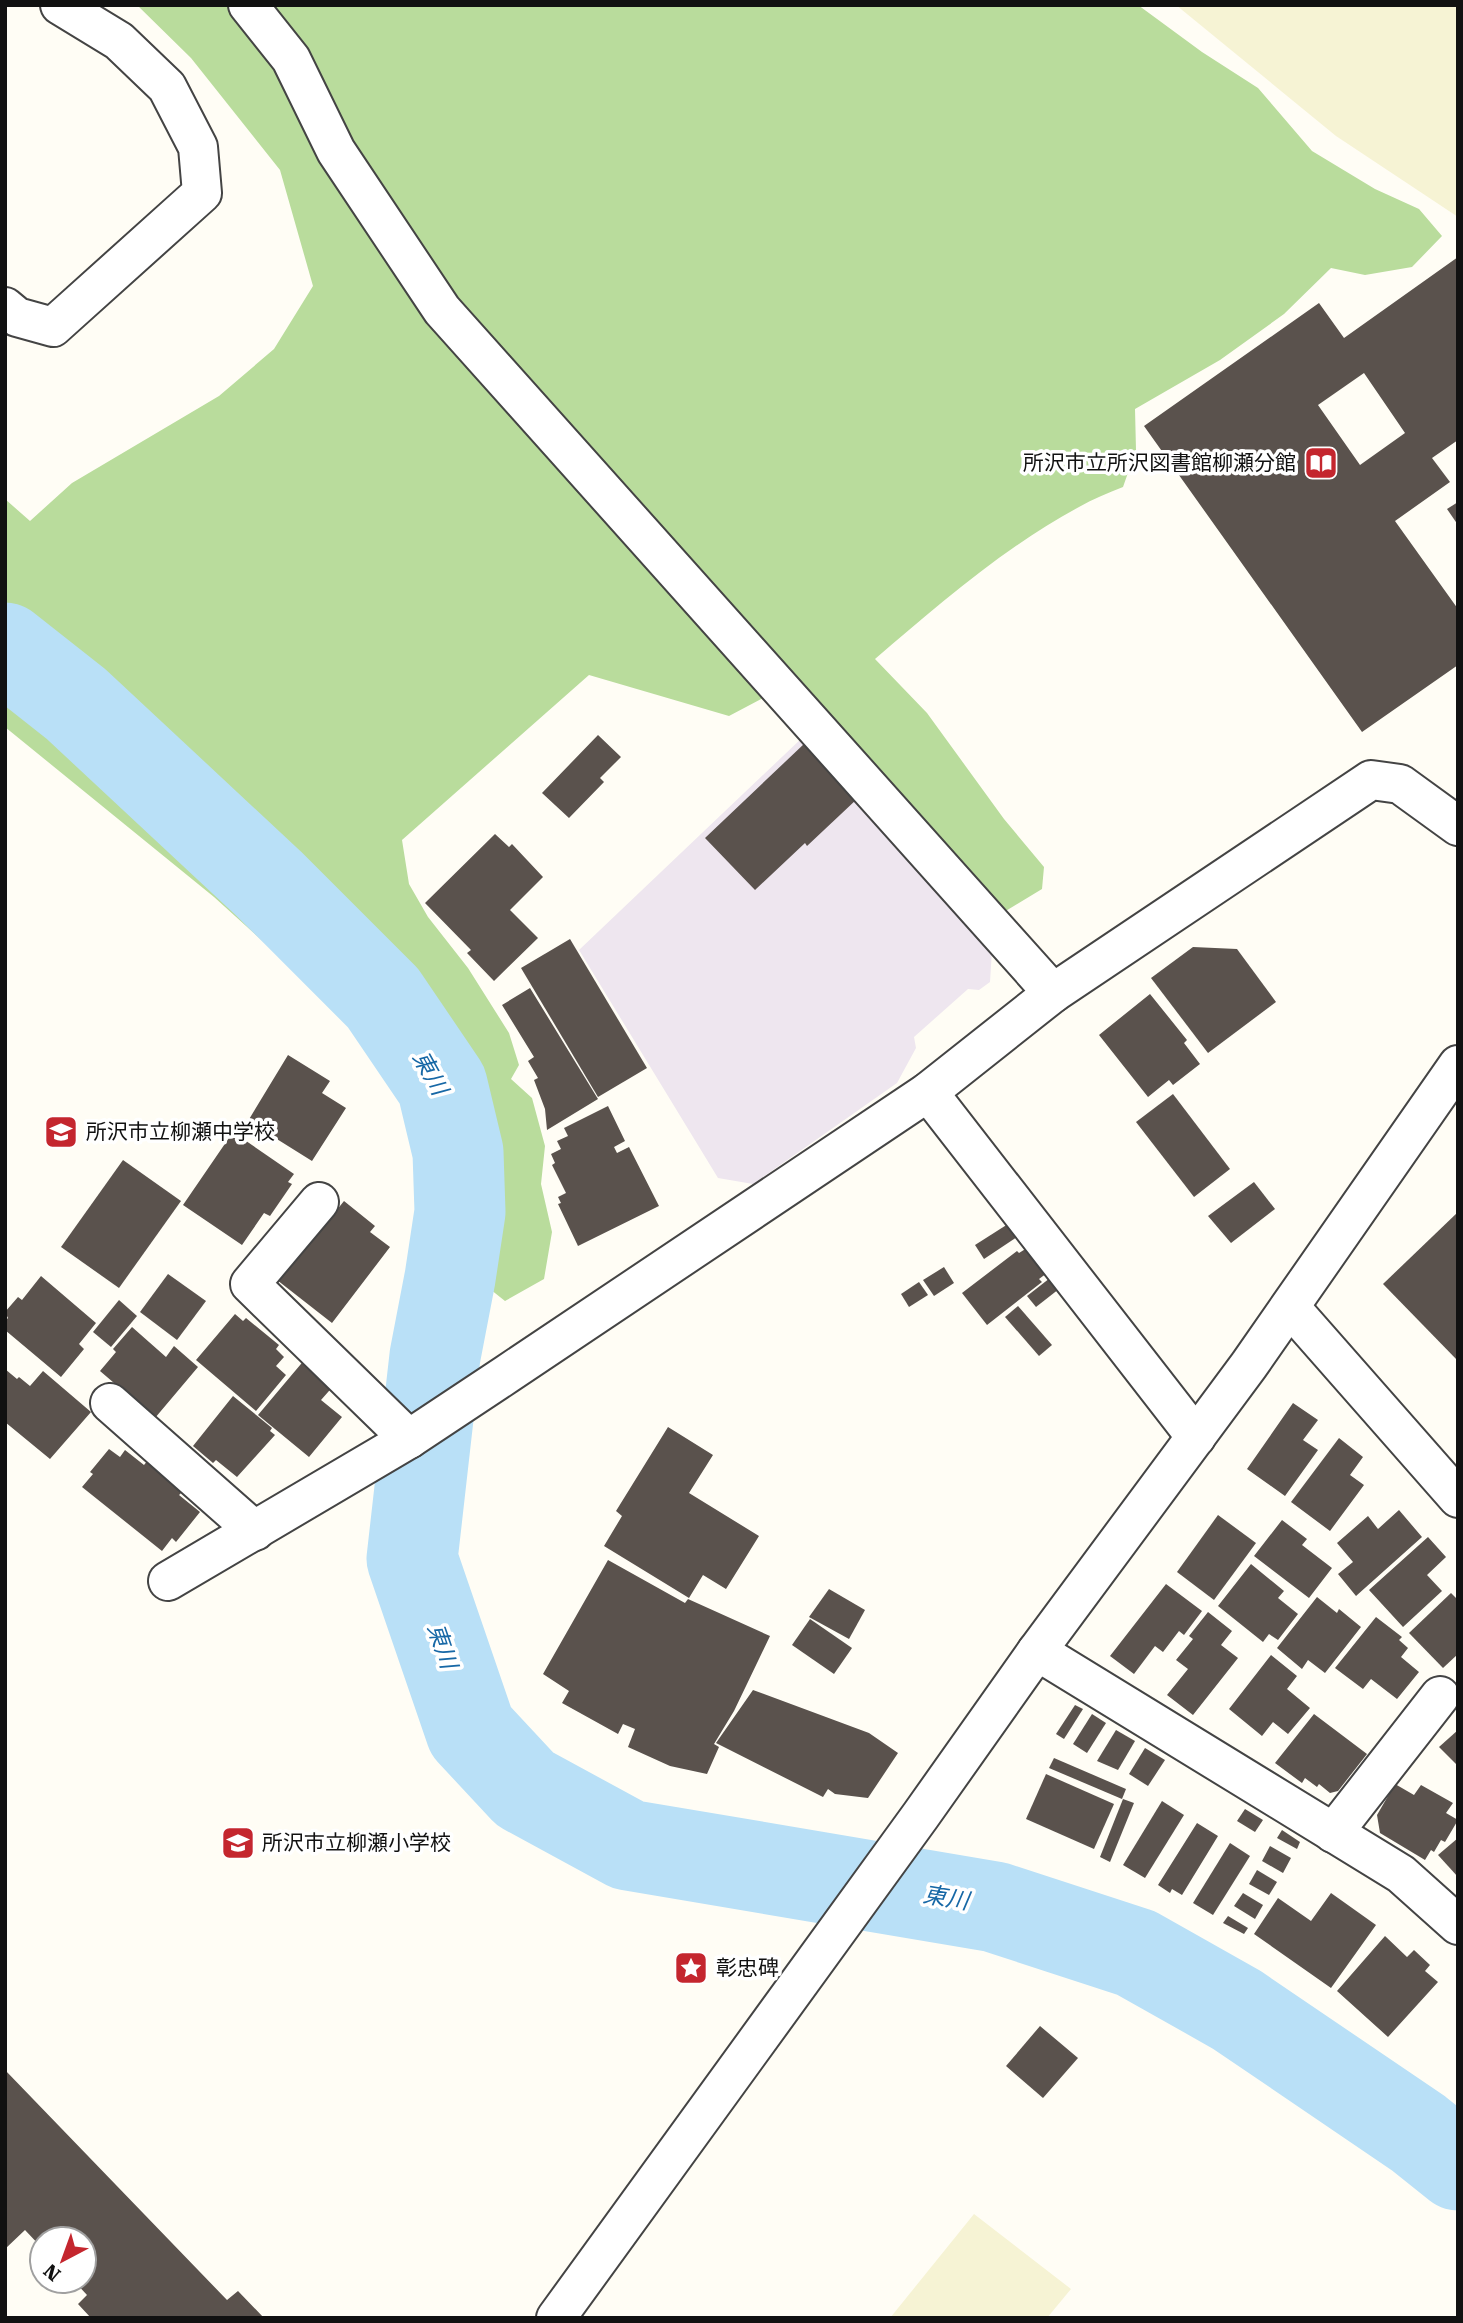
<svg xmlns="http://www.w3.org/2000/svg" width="1463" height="2323" font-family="'Roboto Serif','Noto Sans JP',serif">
<rect width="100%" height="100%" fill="#fffdf5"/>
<polygon fill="#eee6ef" points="803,737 992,950 990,982 979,990 968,989 914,1037 916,1048 897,1083 753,1184 718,1178 579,950"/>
<g fill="#f6f3d4">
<polygon points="1176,5 1458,5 1458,217 1336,136"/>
<polygon points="974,2214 1071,2289 1047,2318 890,2318"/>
</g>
<path fill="#b9dc9c" d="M137 5H1138L1202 52 1258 88 1312 151 1375 189 1419 209 1442 236 1412 267 1365 275 1331 268 1284 314 1220 360 1135 409 1136 450 1123 487C1108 493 1093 499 1079 507 1006 546 937 606 875 659L927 713 1004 819 1044 867 1042 889 1004 912 795 681 729 716 589 675 402 840 409 884 428 917 468 968 509 1033 519 1065 511 1079 532 1098 545 1146 541 1184 552 1232 544 1279 505 1301 466 1270 441 1211 434 1140 415 1079 214 897 5 727V499L30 521 72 483 219 396 274 349 313 286 280 170 191 58Z"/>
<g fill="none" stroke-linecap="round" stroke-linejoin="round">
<polyline stroke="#b9e0f7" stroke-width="91" points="5,648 76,704 269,884 383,998 442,1085 458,1152 460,1212 450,1278 435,1356 412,1559 471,1731 525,1789 628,1845 995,1907 1136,1953 1237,2010 1418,2133 1458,2165"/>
</g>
<g fill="#5a524d" fill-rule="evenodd">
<path d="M1458 257V440L1432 458 1450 482 1395 521 1458 609V665L1362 732 1144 426 1319 303 1344 338ZM1364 373 1405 433 1360 465 1318 405Z"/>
<polygon points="1458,502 1458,525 1447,509"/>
<polygon points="598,735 621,757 600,778 604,782 569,818 542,793"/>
<polygon points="805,743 857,799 807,846 805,843 755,890 705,838"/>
<polygon points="495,834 509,847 512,844 543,877 510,910 538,938 494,981 467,953 471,950 425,903"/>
<polygon points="570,939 647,1068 598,1097 521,968"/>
<polygon points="1193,947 1237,949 1276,1002 1208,1053 1151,978"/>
<polygon points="530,988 598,1099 547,1130 545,1109 534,1080 538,1078 528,1061 534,1057 502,1005"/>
<polygon points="1150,994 1187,1040 1184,1043 1200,1064 1173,1085 1169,1080 1148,1097 1099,1035"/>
<polygon points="288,1055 330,1081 322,1093 346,1108 312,1161 248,1121"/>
<polygon points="1173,1094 1230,1169 1194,1197 1136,1122"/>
<polygon points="608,1106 625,1141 614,1147 617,1153 629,1147 659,1206 578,1246 558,1204 561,1203 558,1197 566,1193 552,1165 555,1163 551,1154 561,1149 557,1141 568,1136 564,1128"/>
<polygon points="233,1132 294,1174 288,1182 292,1184 270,1216 264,1213 242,1245 183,1205"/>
<polygon points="123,1160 181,1201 119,1288 61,1247"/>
<polygon points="1254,1182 1275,1209 1231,1243 1208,1216"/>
<polygon points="344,1201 375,1226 370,1232 390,1247 332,1323 277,1280 325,1219 328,1221"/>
<polygon points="1458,1212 1458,1361 1383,1284"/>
<polygon points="1008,1224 1017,1237 984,1259 975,1245"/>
<polygon points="1027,1248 1047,1273 1039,1279 1042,1282 987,1325 962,1293 1017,1251 1019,1253"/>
<polygon points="944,1267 954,1283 934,1296 923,1280"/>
<polygon points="168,1274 206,1301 177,1340 140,1312"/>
<polygon points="41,1276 96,1323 79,1344 84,1349 61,1377 5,1330 5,1321 8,1318 5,1312 18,1297 22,1300"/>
<polygon points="1050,1278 1059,1289 1036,1307 1027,1296"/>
<polygon points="919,1282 928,1295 909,1307 901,1294"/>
<polygon points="119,1300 137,1316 111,1347 93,1332"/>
<polygon points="1018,1306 1052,1345 1039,1356 1005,1317"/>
<polygon points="235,1314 243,1321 246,1318 279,1345 276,1349 284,1357 276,1366 286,1375 256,1411 196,1360"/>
<polygon points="132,1327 166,1357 174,1346 198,1367 155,1418 100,1371 116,1352 113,1349"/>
<polygon points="306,1358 336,1383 321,1400 342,1417 309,1457 258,1415"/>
<polygon points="5,1369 17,1379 19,1377 30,1386 43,1371 91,1412 50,1459 5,1422"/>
<polygon points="233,1396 272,1428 270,1431 275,1435 237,1477 216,1460 213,1463 193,1446"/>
<polygon points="1293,1403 1318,1420 1303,1440 1318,1450 1285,1496 1247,1469"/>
<polygon points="668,1427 713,1455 689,1493 759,1536 726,1589 703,1575 689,1598 604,1546 622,1516 616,1511"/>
<polygon points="1339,1438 1363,1457 1350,1475 1364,1485 1330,1531 1291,1502"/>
<polygon points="109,1449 120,1457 125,1450 144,1465 148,1460 185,1489 179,1495 200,1512 176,1542 172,1538 162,1551 82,1487 93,1474 90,1472"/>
<polygon points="1399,1510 1422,1537 1356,1596 1338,1574 1353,1562 1337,1543 1368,1516 1378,1529"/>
<polygon points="1218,1515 1256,1543 1214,1600 1177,1572"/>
<polygon points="1282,1520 1307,1539 1302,1545 1332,1568 1309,1598 1254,1556"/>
<polygon points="1428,1537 1446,1557 1427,1575 1442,1591 1403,1627 1369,1590"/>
<polygon points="608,1560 685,1603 688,1599 770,1636 734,1711 714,1744 719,1747 707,1774 670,1766 628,1747 635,1729 623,1724 618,1734 562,1703 569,1691 543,1674"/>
<polygon points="1251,1564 1284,1591 1278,1598 1298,1614 1278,1640 1269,1634 1263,1642 1218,1606"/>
<polygon points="1166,1584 1202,1611 1184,1635 1179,1631 1163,1652 1155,1646 1134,1674 1110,1656"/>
<polygon points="829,1589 865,1610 849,1639 809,1617"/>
<polygon points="1451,1593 1458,1600 1458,1654 1443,1668 1409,1633"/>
<polygon points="1317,1597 1337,1613 1339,1609 1361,1627 1325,1673 1308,1660 1302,1669 1277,1648"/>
<polygon points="1208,1612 1232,1631 1221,1645 1238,1658 1193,1715 1167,1695 1188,1669 1176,1660 1193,1639 1189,1636"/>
<polygon points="1376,1617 1402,1637 1399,1640 1408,1648 1401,1657 1419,1672 1397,1699 1371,1679 1363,1689 1335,1668"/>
<polygon points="810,1619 852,1648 834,1674 792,1645"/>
<polygon points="1271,1655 1297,1676 1287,1689 1310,1708 1288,1734 1273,1722 1262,1736 1229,1709"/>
<polygon points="753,1690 869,1733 898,1753 868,1798 835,1794 828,1789 823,1797 716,1743"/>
<polygon points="1075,1705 1083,1709 1064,1739 1056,1734"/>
<polygon points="1092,1714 1106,1723 1087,1753 1073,1744"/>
<polygon points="1314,1714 1367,1754 1338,1791 1330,1793 1319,1784 1317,1787 1305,1778 1302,1783 1275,1763"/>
<polygon points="1116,1730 1135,1741 1118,1770 1097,1761"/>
<polygon points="1458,1730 1458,1766 1439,1747"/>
<polygon points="1145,1748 1165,1760 1148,1786 1129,1774"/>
<polygon points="1054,1758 1126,1789 1122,1799 1049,1768"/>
<polygon points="1046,1774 1114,1804 1094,1849 1026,1819"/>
<polygon points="1395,1784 1414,1795 1421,1785 1453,1803 1446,1813 1458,1820 1445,1842 1441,1840 1434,1852 1431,1850 1425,1860 1380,1833 1377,1815"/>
<polygon points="1123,1799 1134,1803 1110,1862 1100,1857"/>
<polygon points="1162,1801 1184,1815 1145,1878 1123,1865"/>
<polygon points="1245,1809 1263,1820 1255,1832 1237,1821"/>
<polygon points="1197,1823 1218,1836 1182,1895 1172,1889 1170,1893 1158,1885"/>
<polygon points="1282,1830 1300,1842 1297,1849 1277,1838"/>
<polygon points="1458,1838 1458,1877 1438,1855"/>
<polygon points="1230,1843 1250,1856 1213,1915 1193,1903"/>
<polygon points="1270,1846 1291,1858 1283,1873 1262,1861"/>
<polygon points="1257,1870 1277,1882 1269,1895 1249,1884"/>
<polygon points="1243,1893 1263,1905 1255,1919 1234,1906"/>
<polygon points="1331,1893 1376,1925 1331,1988 1254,1934 1278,1898 1311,1921"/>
<polygon points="1228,1916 1248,1928 1244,1934 1223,1923"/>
<polygon points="1385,1936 1407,1957 1414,1950 1430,1965 1425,1971 1438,1982 1388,2037 1337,1991"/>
<polygon points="1040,2026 1078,2058 1043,2098 1006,2066"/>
<polygon points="5,2070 227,2300 238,2291 264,2318 91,2318 78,2304 87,2295 74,2281 84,2281 84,2239 42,2239 42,2248 25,2230 5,2249"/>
</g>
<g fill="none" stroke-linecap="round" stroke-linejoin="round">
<defs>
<g id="minor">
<polyline points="248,5 291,59 336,151 442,310 1053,993"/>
<polyline points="5,307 17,317 53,327 202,193 198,147 167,87 119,41 60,5"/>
<polyline points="928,1092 1196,1437"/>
<polyline points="319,1202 250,1284 409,1439"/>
<polyline points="1290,1307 1458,1498"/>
<polyline points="110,1403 255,1531"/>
<polyline points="168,1581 409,1439 507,1374 928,1092 1053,993 1371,780 1400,784 1458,826"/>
<polyline points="1037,1651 1401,1874 1458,1925"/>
<polyline points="1333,1833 1440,1696"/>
<polyline points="556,2318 921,1815 1037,1651 1249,1365 1458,1065"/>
</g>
</defs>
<use href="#minor" stroke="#444" stroke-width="42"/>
<use href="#minor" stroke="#fff" stroke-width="38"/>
</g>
<defs>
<symbol id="library-square" viewBox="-11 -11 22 22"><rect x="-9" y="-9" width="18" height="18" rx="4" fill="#c4262e" stroke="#fff"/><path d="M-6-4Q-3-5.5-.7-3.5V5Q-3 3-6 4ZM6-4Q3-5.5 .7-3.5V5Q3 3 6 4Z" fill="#fff"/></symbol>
<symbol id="school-square" viewBox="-11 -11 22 22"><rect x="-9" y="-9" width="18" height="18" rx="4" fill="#c4262e" stroke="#fff"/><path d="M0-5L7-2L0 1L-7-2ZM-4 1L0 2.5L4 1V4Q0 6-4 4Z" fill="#fff"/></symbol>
<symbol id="sight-square" viewBox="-11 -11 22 22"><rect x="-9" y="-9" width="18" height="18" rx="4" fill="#c4262e" stroke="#fff"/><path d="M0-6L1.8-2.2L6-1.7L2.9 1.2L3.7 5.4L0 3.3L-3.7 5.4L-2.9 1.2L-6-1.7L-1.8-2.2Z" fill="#fff"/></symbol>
</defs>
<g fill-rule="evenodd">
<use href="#library-square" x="1302" y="444" width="38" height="38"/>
<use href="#school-square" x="42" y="1113" width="38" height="38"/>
<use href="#school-square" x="219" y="1824" width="38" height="38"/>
<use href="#sight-square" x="672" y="1949" width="38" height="38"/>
</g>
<g text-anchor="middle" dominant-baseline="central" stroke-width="7" stroke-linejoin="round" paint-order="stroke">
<g font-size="21" fill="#111" stroke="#fff" text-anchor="start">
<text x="1296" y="463" text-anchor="end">所沢市立所沢図書館柳瀬分館</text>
<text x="86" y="1132">所沢市立柳瀬中学校</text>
<text x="262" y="1843">所沢市立柳瀬小学校</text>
<text x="716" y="1968">彰忠碑</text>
</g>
<g font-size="23" font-style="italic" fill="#1768a6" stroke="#fff">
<text transform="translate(430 1073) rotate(61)">東川</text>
<text transform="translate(442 1646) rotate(71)">東川</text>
<text transform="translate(946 1898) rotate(9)">東川</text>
</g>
</g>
<rect width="1463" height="2323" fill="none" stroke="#111111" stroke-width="14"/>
<g transform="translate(63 2260) rotate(221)"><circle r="33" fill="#ffffff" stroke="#a0a0a0" stroke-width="2"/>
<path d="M0-5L12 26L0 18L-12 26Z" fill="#c4262e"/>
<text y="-10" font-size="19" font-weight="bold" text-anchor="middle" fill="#111111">N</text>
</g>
</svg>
